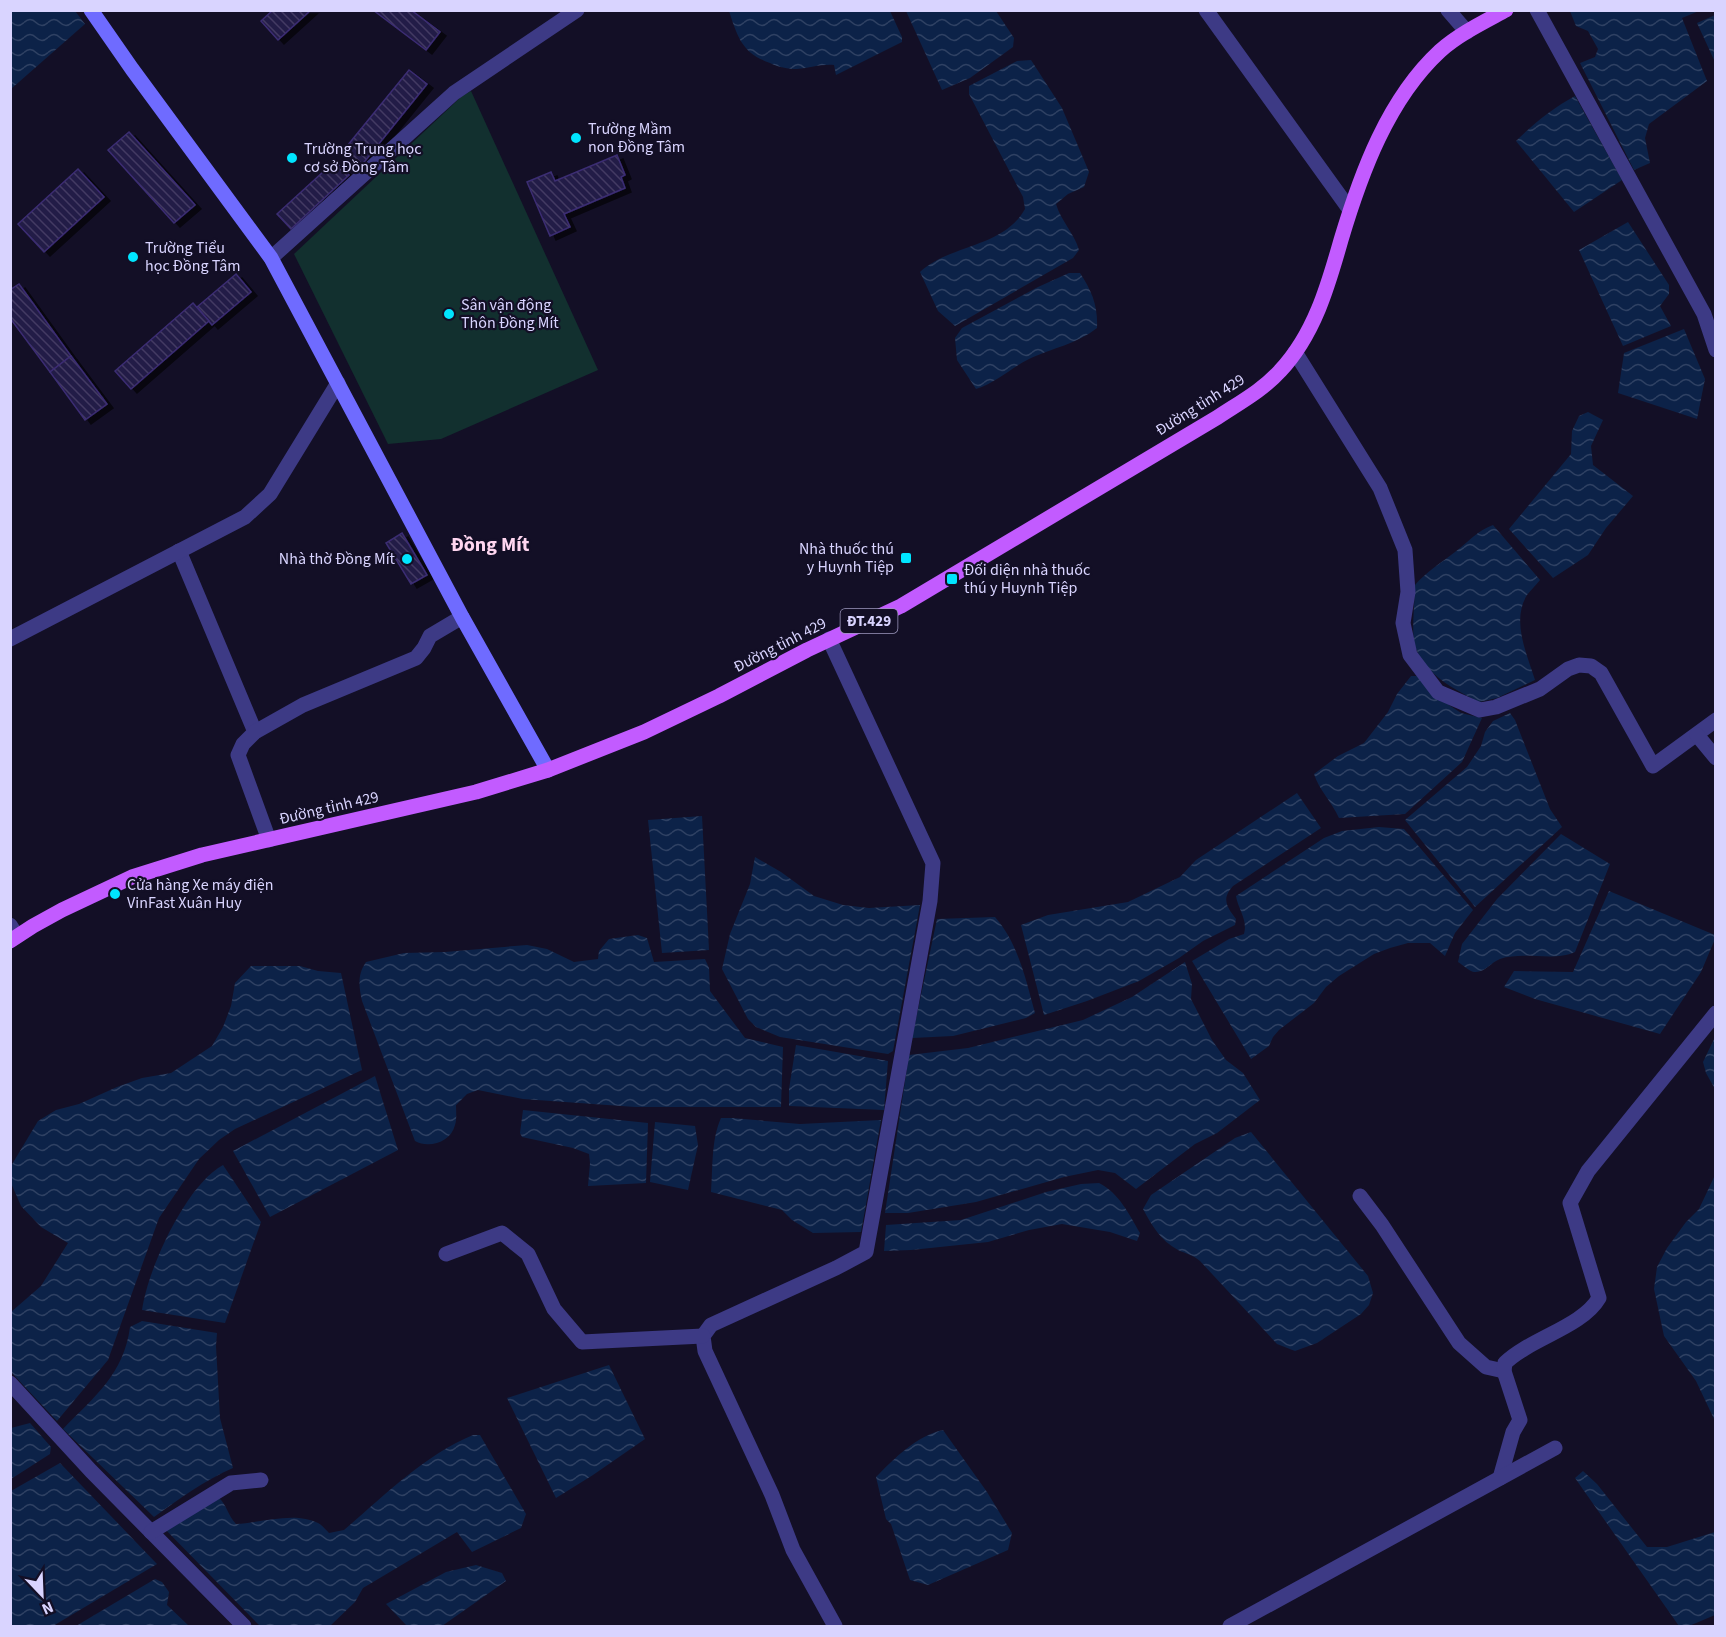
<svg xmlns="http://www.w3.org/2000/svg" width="1726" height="1637" font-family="'Source Sans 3',sans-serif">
<defs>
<pattern id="water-waves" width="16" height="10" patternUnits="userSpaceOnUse" patternTransform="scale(1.5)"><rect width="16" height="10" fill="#0c2248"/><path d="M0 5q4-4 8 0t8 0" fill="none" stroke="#2f4163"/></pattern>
<pattern id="building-back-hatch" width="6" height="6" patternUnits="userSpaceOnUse" patternTransform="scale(1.5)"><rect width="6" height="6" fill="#241b47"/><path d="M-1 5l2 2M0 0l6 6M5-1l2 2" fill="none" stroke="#433b63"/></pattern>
<filter id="shadow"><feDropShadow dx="6" dy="4" stdDeviation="0" flood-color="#0009"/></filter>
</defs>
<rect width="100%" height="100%" fill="#130f26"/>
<polygon fill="#12302f" points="471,91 598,370 441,439 388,444 294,254 462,96"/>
<g fill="url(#water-waves)">
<polygon points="11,10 75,11 85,24 11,89"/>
<path d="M729 11H890L902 37V42L836 75 834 65C821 64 810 68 797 69 788 69 778 67 770 63 742 53 738 38 729 11Z"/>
<polygon points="906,11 996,11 1014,38 1013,47 970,78 942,90"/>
<polygon points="1570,11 1699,11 1682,18 1707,81 1649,124 1645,138 1650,163 1634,170 1580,63 1595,57 1598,49 1588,31 1576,26"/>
<polygon points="1715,15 1715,62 1697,23"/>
<path d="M1031 60 1062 108 1089 172 1084 187 1068 194 1056 204C1061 221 1074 233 1079 250L1073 258 955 326 938 311 920 272C950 244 1003 248 1025 209L1023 197 969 94V86L1017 61Z"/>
<path d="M1575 96 1622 180 1574 212 1516 141C1534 123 1553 108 1575 96Z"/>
<polygon points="1628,222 1669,285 1669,294 1660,306 1671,326 1623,346 1579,250"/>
<path d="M1069 273H1080C1092 291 1098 306 1097 328 1077 344 1052 348 1029 359 1011 368 996 383 976 389L957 360 955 338 962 328 1038 287Z"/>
<polygon points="1684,329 1705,379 1697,419 1618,393 1624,353"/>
<polygon points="1588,412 1603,420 1591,446 1593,465 1633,496 1606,528 1588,555 1553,578 1509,529 1571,454 1572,431 1579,416"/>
<path d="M1493 525 1540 580C1536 585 1531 590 1527 595 1511 621 1527 654 1535 680L1497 698 1479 702C1454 689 1425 675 1415 646 1411 634 1415 599 1415 585 1426 572 1441 563 1455 552 1468 542 1477 531 1493 525Z"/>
<path d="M1411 676H1417L1449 705 1461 713 1482 718 1462 762 1405 814 1339 818C1332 802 1319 790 1314 774L1338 756 1364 743 1388 712 1397 694Z"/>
<polygon points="1510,713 1515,720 1550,809 1562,827 1475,907 1405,820 1467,767 1481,746 1485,732 1493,721"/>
<path d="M1297 793 1321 828 1233 886C1221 899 1227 907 1236 919L1235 925 1203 941 1179 958 1139 981 1087 1001 1044 1015 1021 925 1048 915 1128 902 1180 877 1196 860Z"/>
<polygon points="702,816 709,950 662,953 648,820"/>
<path d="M1379 827 1404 829 1473 910 1455 933 1445 956 1430 943H1408L1390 948 1374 954 1339 976 1326 987 1314 1003 1279 1030 1273 1037 1269 1046 1251 1059 1192 961 1229 939 1244 934C1248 920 1238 909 1236 896L1324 838 1342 831Z"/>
<path d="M1561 834 1610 864 1575 952C1554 962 1524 951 1500 959 1491 962 1485 973 1474 972 1469 971 1463 965 1458 962L1462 944 1497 899Z"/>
<polygon points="755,857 781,872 814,896 843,905 869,908 920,905 893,1051 888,1054 780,1037 756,1027 748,1019 722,969 730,934 750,884"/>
<polygon points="1609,891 1715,935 1715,939 1701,972 1660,1034 1535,999 1504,987 1514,971 1573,972"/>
<path d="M995 917C1018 943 1026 980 1035 1013L1026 1018 953 1036 912 1038 937 919Z"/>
<path d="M638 935 647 938 654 962 705 959 709 968 710 991 745 1038 783 1047 781 1107H635L523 1099 478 1090 467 1094 456 1105C456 1111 457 1119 455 1125 451 1142 429 1149 415 1141L362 1001C359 987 357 975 366 962L404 953 445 952 527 945 547 949 574 962 598 959 599 951 609 939Z"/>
<polygon points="1185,962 1192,984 1191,999 1212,1040 1226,1060 1243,1073 1260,1100 1217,1133 1195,1144 1136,1189 1115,1173 1098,1170 1064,1177 976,1202 908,1213 885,1213 909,1055 968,1048 1083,1020 1132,997"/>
<polygon points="251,966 300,966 318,971 341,973 362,1070 235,1129 219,1140 199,1159 159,1218 108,1360 57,1421 11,1372 11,1312 41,1286 68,1243 41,1227 21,1206 11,1183 11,1166 38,1121 56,1110 79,1104 117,1087 142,1078 171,1073 212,1046 223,1027 231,1006 235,983"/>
<polygon points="1715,1037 1716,1037 1715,1089 1706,1073 1703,1062"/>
<polygon points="796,1045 888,1061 884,1110 789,1106 789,1089"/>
<polygon points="375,1076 398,1150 270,1217 233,1151"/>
<polygon points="523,1110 648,1123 646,1183 588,1186 590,1163 589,1154 573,1148 522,1137 520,1133"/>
<path d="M721 1118H732L800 1124 881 1120 861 1232 813 1233 792 1220 782 1210 711 1192C713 1168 711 1140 721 1118Z"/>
<polygon points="655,1122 695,1126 698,1145 688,1190 650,1182"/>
<path d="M1251 1132 1368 1276 1373 1293 1369 1305 1361 1314 1317 1343 1295 1351 1277 1344 1200 1261C1193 1255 1187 1254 1178 1250 1161 1241 1152 1226 1143 1209L1151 1195 1235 1138Z"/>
<path d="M223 1165 261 1222 225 1323 142 1310C148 1268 186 1185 223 1165Z"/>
<polygon points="1715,1175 1715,1421 1696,1381 1664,1336 1654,1289 1657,1267 1667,1248 1686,1222 1699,1209"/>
<path d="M1099 1183C1119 1193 1129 1214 1140 1233L1137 1241 1110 1232 1062 1224 1029 1230 988 1242 911 1250 884 1251 886 1225 961 1220 1046 1192 1081 1184Z"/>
<path d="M142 1321 217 1333 216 1346 220 1418 233 1468C205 1480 179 1499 154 1517L63 1429C94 1397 124 1374 130 1327Z"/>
<polygon points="609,1365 645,1439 593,1475 556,1498 507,1398"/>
<polygon points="30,1423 51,1447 50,1454 11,1479 11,1428"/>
<path d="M943 1430 987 1492 1012 1533 1008 1550 928 1585 910 1580 891 1524 886 1519 876 1477C895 1458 916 1436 943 1430Z"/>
<path d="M473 1435H480L526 1514 521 1528 472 1552 457 1532 363 1588 355 1602 330 1626H260L162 1526 219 1498C227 1505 228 1516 236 1524 261 1523 294 1511 318 1523 322 1525 326 1530 329 1533L344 1530C384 1496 423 1456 473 1435Z"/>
<polygon points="60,1463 157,1564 53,1626 11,1626 11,1491"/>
<polygon points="1583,1471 1597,1484 1647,1547 1667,1547 1715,1532 1715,1615 1689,1626 1679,1626 1575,1478"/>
<polygon points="476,1565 502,1573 506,1581 442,1626 407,1626 386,1604 446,1572"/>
<polygon points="155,1579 162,1582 169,1592 167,1605 189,1626 76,1626"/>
</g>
<g fill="url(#building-back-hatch)" stroke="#3b2d73" stroke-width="1.5" filter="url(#shadow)">
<polygon points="273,10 311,10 278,40 261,21"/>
<polygon points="373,10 411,10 440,32 426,50"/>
<polygon points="409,70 427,84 361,166 343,151"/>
<polygon points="129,132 195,205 174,223 108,150"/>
<polygon points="617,155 625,175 621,177 625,188 564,214 570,227 550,236 527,182 551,172 555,181"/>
<polygon points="335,161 349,175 291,229 277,214"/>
<polygon points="78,169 104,197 44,252 18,224"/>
<polygon points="236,274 251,292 212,325 197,307"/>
<polygon points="19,284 71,356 50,372 10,318 10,290"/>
<polygon points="193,303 209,321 131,389 115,371"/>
<polygon points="71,356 107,404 85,420 50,372"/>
<polygon points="402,533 427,575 411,584 386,543"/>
</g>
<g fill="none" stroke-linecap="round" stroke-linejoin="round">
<g stroke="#3d3a85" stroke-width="15">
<polyline points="1206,10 1350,210"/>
<polyline points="1448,10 1467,32"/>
<polyline points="1537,10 1704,314 1716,350"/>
<polyline points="271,258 454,93 577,10"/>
<polyline points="1295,352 1380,488 1405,550 1408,592 1403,623 1410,655 1438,692 1480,710 1496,707 1540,689 1568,669 1579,665 1591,666 1601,673 1653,766 1716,720"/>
<polyline points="179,551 255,732"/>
<polyline points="10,639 245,517 270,494 338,383"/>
<polyline points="829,639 933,863 930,901 866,1252 836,1268 711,1325 703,1336 705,1351 772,1495 793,1550 835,1626"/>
<polyline points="1697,735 1716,758"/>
<polyline points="269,840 238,755 243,744 255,732 303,705 416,658 424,648 430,636 462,617"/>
<polyline points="10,925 17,936"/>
<polyline points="1360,1196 1382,1225 1459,1343 1486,1367 1504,1371"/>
<polyline points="446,1254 502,1233 528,1254 554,1309 582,1342 703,1336"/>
<polyline points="10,1383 91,1471 244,1626"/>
<path d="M1500 1478 1513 1432 1520 1420 1504 1371 1505 1363C1531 1338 1582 1327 1599 1298L1570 1203 1588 1171 1716 1013"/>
<polyline points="151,1532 231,1483 261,1480"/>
<polyline points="1230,1626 1555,1448"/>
</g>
<polyline stroke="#6f6bff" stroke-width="15" points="91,10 132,69 271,258 462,617 548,770"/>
<path stroke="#c25bff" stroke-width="15" d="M10 941 33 926 62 910 132 877 202 855 476 792 548 770 644 732 719 696 807 650 901 606 1218 417C1239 403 1263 390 1280 371 1314 335 1328 286 1341 240 1361 173 1388 99 1440 51 1459 34 1484 22 1506 10"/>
</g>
<g fill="#00e5ff" stroke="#130f26" stroke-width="2">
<circle cx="576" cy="138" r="6"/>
<circle cx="292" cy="158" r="6"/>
<circle cx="133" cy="257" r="6"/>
<circle cx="449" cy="314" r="6"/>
<rect x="900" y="552" width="12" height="12" rx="3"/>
<circle cx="407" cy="559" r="6"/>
<rect x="946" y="573" width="12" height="12" rx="3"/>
<circle cx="115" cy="894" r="6"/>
</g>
<g text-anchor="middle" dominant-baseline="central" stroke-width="4.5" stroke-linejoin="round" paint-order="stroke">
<rect fill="#130f26" stroke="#9e99be" stroke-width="1.5" x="840.5" y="609" width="57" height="24" rx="4.5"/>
<g font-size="15" font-weight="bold" fill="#d9d4ff">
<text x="869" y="621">ĐT.429</text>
</g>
<g font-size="16" fill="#d9d4ff" stroke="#130f26" text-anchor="start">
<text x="588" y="129">Trường Mầm<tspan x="588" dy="18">non Đồng Tâm</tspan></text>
<text x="304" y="149">Trường Trung học<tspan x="304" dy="18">cơ sở Đồng Tâm</tspan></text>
<text x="145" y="248">Trường Tiểu<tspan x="145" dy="18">học Đồng Tâm</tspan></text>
<text x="461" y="305">Sân vận động<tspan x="461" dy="18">Thôn Đồng Mít</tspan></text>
<text x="894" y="549" text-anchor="end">Nhà thuốc thú<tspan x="894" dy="18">y Huynh Tiệp</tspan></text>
<text x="395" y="559" text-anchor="end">Nhà thờ Đồng Mít</text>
<text x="964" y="570">Đối diện nhà thuốc<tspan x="964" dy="18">thú y Huynh Tiệp</tspan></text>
<text x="127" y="885">Cửa hàng Xe máy điện<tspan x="127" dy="18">VinFast Xuân Huy</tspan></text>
</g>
<g font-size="16" fill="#d9d4ff" stroke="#130f26">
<text transform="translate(1200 405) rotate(-32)">Đường tỉnh 429</text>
<text transform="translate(780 645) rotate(-27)">Đường tỉnh 429</text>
<text transform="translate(329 808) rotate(-13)">Đường tỉnh 429</text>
</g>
<g font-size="20" font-weight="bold" fill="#ffd6f0" stroke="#130f26">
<text x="490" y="545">Đồng Mít</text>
</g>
</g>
<rect width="1726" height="1637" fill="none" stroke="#d9d4ff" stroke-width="24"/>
<g transform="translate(42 1595) rotate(157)" stroke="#130f26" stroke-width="4.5" paint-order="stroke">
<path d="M0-4.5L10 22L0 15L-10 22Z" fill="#d9d4ff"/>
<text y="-9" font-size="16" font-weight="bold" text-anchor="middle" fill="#d9d4ff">N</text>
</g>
</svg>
